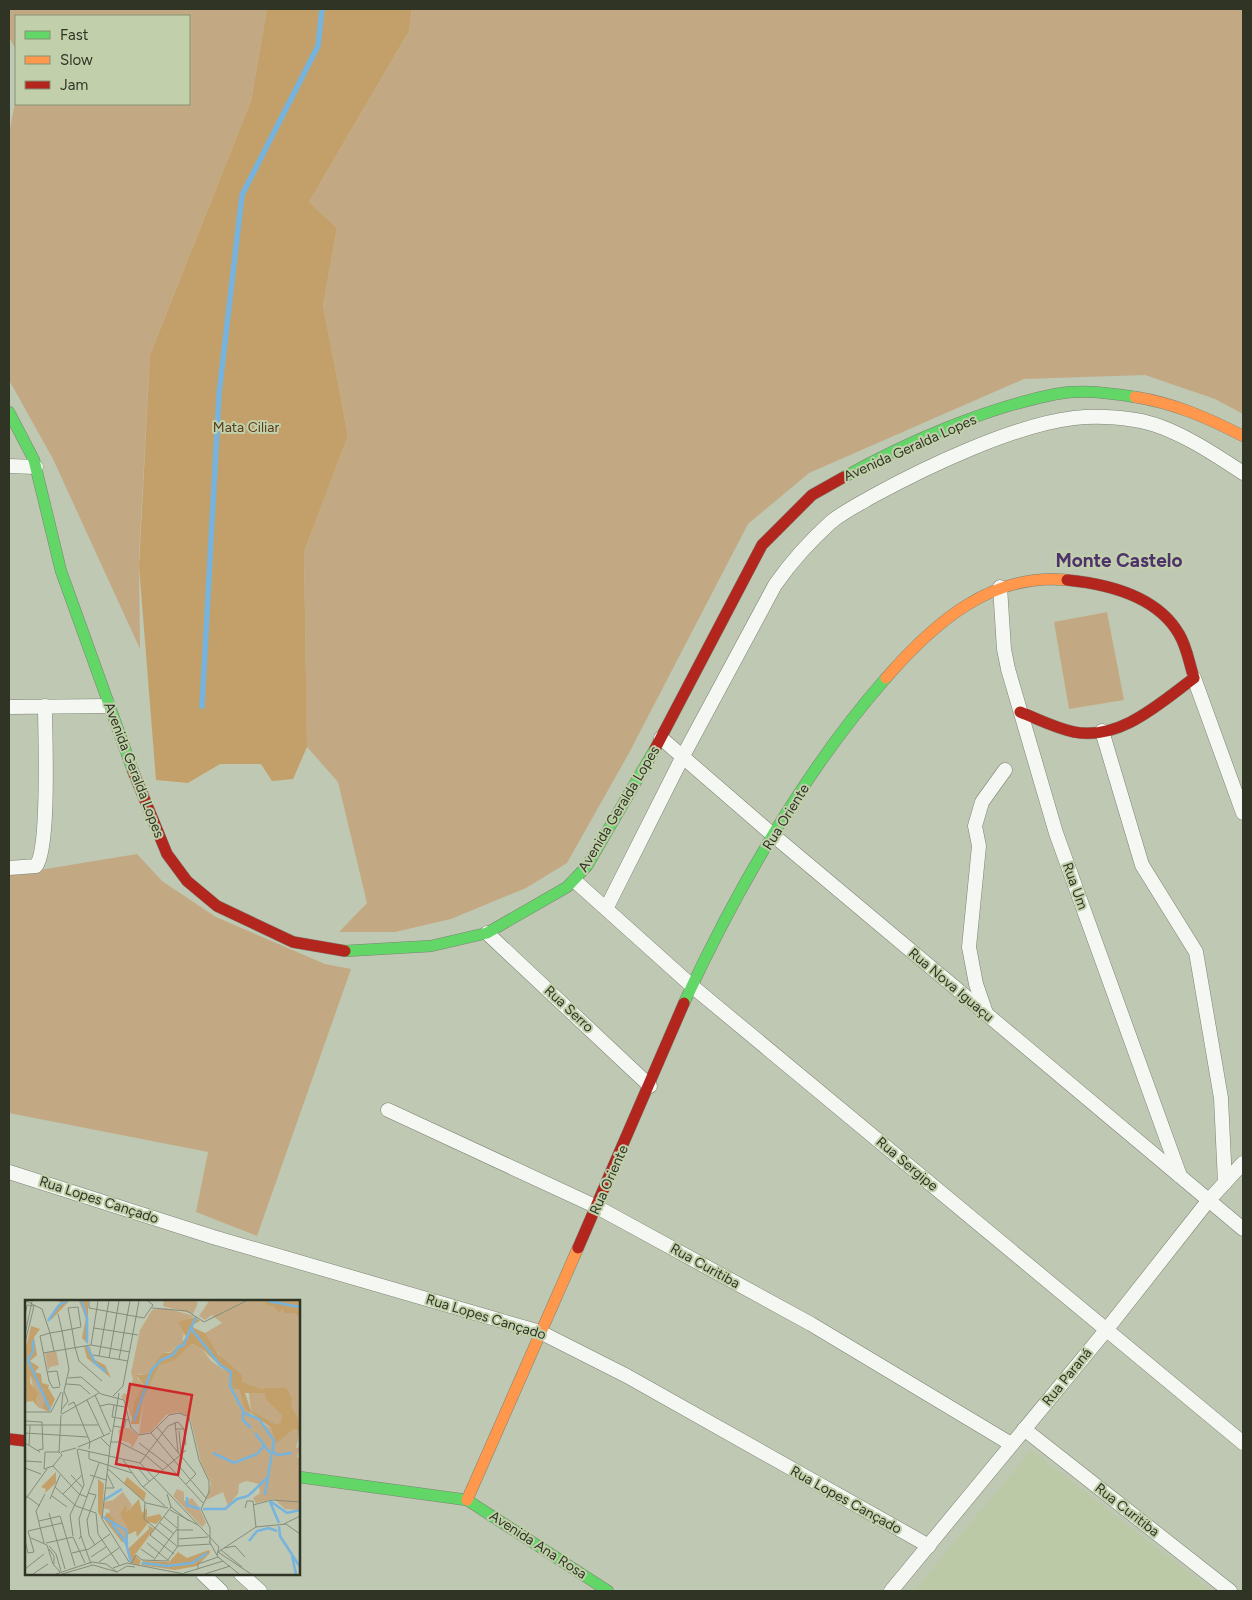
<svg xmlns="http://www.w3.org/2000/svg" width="1252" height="1600" font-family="Figtree,sans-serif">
<rect width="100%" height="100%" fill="#bfc8b2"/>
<polygon fill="#bcc9a6" points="1031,1450 1212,1591 914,1591"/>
<g fill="#c3a983">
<polygon points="9,9 267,9 251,101 150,355 139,557 140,649 53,459 9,380 9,133 16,98 16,104 189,104 189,16 16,16 16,50 9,37"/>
<polygon points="412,9 1243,9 1243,414 1215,399 1145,375 1024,379 809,473 748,524 629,753 567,863 526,888 451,919 395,932 339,932 367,903 338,782 307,747 304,552 348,436 323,305 337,228 309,202 409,31"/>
<polygon points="1107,612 1124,700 1069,709 1054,622"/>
<polygon points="137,854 162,881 216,917 325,964 351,969 257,1236 196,1212 208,1152 9,1113 9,875"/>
</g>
<polygon fill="#c3a069" points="267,9 412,9 409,31 309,202 337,228 323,305 348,436 304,552 307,747 293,779 272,781 261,764 220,764 188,783 156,780 139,566 150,355 251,101"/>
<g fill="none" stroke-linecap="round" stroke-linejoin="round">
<polyline stroke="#76b4dd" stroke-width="5.5" points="202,706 219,394 242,195 318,46 322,9"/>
<defs>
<g id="street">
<polyline points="9,466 36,467"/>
<polyline points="1000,587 1004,649 1008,669 1056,833 1180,1176"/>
<polyline points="1194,678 1243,813"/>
<polyline points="9,707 109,706"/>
<polyline points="1102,731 1142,865 1196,952 1221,1098 1225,1183"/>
<polyline points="661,738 773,835 1243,1229"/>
<path d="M9 868 36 866C50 848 45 734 45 706"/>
<polyline points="575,881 692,986 1243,1443"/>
<path d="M607 907 683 756 775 585C791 562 810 541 831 522 843 512 859 504 873 496 926 467 1014 425 1074 418 1092 416 1116 417 1135 420 1171 425 1213 453 1243 473"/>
<polyline points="487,933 650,1086"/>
<polyline points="986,1013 976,984 969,947 979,846 975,826 982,802 1005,770"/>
<polyline points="388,1110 597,1207 811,1324 1011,1444"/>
<polyline points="9,1172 213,1237 540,1332 627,1376 929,1546"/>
<polyline points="1024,1429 1230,1591"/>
<polyline points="203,1574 221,1591"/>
<polyline points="241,1574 260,1591"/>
<polyline points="891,1591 1107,1329 1208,1201 1243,1163"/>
</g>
<g id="fast">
<polyline points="9,412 34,460 61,571 133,771"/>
<path d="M844 477C907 442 985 408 1056 394 1082 389 1109 393 1135 397"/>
<polyline points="345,951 431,946 487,933 567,887 587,866 655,749"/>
<path d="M684 1003C735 892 805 770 886 678"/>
<polyline points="299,1477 467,1500 608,1591"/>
</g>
<g id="slow">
<path d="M1135 397C1174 403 1208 418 1243 436"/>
<path d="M886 678C933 624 991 572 1067 580"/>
<polyline points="467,1500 578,1248"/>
</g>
<g id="jam">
<path d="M1020 712C1038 719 1055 728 1074 732 1120 741 1160 703 1194 678 1189 663 1187 647 1179 634 1157 596 1108 584 1067 580"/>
<polyline points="655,749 762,545 812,495 844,477"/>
<polyline points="133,771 167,854 187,881 217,906 293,942 345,951"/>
<polyline points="578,1248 684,1003"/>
<polyline points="9,1439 26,1441"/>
</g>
</defs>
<use href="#street" stroke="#7c8373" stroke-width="15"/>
<use href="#fast" stroke="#7c8373" stroke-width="12"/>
<use href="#slow" stroke="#7c8373" stroke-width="12"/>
<use href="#jam" stroke="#7c8373" stroke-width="12"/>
<use href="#street" stroke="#f5f7f3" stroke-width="14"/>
<use href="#fast" stroke="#63d668" stroke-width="11"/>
<use href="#slow" stroke="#ff974d" stroke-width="11"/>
<use href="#jam" stroke="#b3261e" stroke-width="11"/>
</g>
<g text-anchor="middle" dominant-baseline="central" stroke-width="4" stroke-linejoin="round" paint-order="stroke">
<g font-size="14" fill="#5a3b1b" stroke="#c1d0aa">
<text x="246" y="427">Mata Ciliar</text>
</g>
<g font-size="14" fill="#2f3425" stroke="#c1d0aa">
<text transform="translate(910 448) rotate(-24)">Avenida Geralda Lopes</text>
<text transform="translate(134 770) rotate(69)">Avenida Geralda Lopes</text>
<text transform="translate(619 809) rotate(-59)">Avenida Geralda Lopes</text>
<text transform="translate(786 817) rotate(-58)">Rua Oriente</text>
<text transform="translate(1075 886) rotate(70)">Rua Um</text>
<text transform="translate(951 985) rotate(40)">Rua Nova Iguaçu</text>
<text transform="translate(569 1009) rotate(43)">Rua Serro</text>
<text transform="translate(907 1164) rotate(40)">Rua Sergipe</text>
<text transform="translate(609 1180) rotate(-66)">Rua Oriente</text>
<text transform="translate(99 1200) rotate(18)">Rua Lopes Cançado</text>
<text transform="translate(705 1266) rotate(29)">Rua Curitiba</text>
<text transform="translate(486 1317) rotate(17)">Rua Lopes Cançado</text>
<text transform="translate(1067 1377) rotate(-51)">Rua Paraná</text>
<text transform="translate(846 1500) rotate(29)">Rua Lopes Cançado</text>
<text transform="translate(1127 1510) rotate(38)">Rua Curitiba</text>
<text transform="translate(538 1545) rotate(33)">Avenida Ana Rosa</text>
</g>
<g font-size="19" font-weight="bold" fill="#4e326c" stroke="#c1d0aa">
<text x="1119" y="560">Monte Castelo</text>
</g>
</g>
<g transform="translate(25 1300)">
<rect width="275" height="275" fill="#bfc8b2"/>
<path d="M139 1H170L173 3 168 14 138 6ZM184 1H275V123L256 122 252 126 226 111 223 87 217 82V75L204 67 182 39 180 33 197 23 187 15 180 20 174 16ZM140 8 169 16 161 21 157 42 145 52 137 53 122 74H113L112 78 119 85 106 118 101 101 96 97 99 93 103 95 108 79 106 73 115 30 127 10ZM165 44 175 46 186 61 205 74 208 89 215 90 226 115 245 128 251 142 269 129 275 132 271 148 275 147 272 157 275 159V205L270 206 275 205V210L260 209 249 199 231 203 228 198 235 193 234 184 221 181 214 184 213 194 203 206 198 192 181 200 186 183 176 163 165 117 153 112 141 115 126 132 114 134 119 97 135 65 148 60ZM31 51 34 65 25 67 23 71 20 53ZM5 75 19 93 18 109 14 108ZM96 128H104L114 136 107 148 105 143 95 140 93 131ZM152 189 159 192V201L167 198 174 207 181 223 177 227 148 196ZM98 192 107 205 103 212 99 209 98 214 103 229V249L88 226 89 220 83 216 85 210 78 208 79 202 88 200Z" fill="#c3a983"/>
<path d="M33 1H44L26 20 25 16 36 3ZM54 1H63V44L57 38 61 18ZM238 1H275V17L270 13H259V9L253 12 249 6H244ZM170 17 175 21 167 25 169 28 180 33 193 54 217 75V82L239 90V88H261L267 98 266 106 275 123V132L269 129 251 143 245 127 219 108 215 90 208 89 204 74 175 47 167 44 148 61 135 65 119 97 114 124H106L109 103 119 85 111 75 122 74 137 53H145L157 42 161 37 153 22ZM220 93H240L241 99 257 115 256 122 252 125 226 111ZM6 26 15 29 9 37 12 55 5 61 14 67 10 72 16 74 17 83 24 85 23 88 30 99 24 112 18 109 19 93 5 75V83L13 93 11 99 14 108 8 101 0 102V51ZM59 46 65 47 68 59 80 65 86 78 62 58ZM31 172V183L20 193 21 189 16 187ZM102 177 121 193 119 201 99 183ZM73 179 79 184 77 219 73 212ZM114 199 117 213 122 208V217L135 214 137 218 131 224 124 222 112 237 111 231 102 235 103 229 95 214 101 205 102 212ZM82 212 91 222 89 226 100 241 97 242 79 219ZM123 225 129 229 110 255 116 261 114 265 105 263 102 250 124 229ZM184 250 185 253 172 266 150 270 116 265 118 261 144 262 153 252 162 258Z" fill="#c3a069" fill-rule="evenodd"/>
<path fill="none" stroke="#76b4dd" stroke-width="2.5" d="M57 1 62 19V43M243 1 275 7M23 21 34 5 42 1M165 27 195 65 206 72 205 86 219 113 234 119 249 141 240 195M8 40V51L3 60 25 110M62 46 70 63 81 72M218 113V120L226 128M109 121 126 71 136 60 148 55 154 46H158L171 17M230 133 245 153M247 151 253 155 267 153M188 153 209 163 232 154 239 146M162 197V205L175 209M79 200 97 189M245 201 262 213 275 210M245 202 254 223M178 209H200L212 199 223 196 242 178M78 217 101 230 102 244M87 224 101 243 106 262M254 226 255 236 275 267M224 241 232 231 244 228 252 231M267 256 271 274M117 263 142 266 167 263 182 253"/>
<path fill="none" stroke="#858d7a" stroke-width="1" d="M1 1 17 9 25 33 37 31 44 69 39 91M64 1V8L119 18 128 5 123 1M127 8 162 11 179 22 221 1M33 14 37 31 47 29 56 27 53 7 43 8 47 29 50 47 54 61M0 17 2 5 9 6 0 43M69 28 113 35M0 35 7 1M66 45 73 1M29 51 25 33 15 36 24 81 28 88 35 87M18 53 66 45 105 52M68 55 103 61M74 56 84 1M84 58 94 1M94 59 105 1M54 61 77 81M22 72 32 71 35 86M43 78 56 77 76 94 99 100 106 128 114 135 126 133 144 115 154 113 164 117 174 160 184 181V192L176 209 185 228V242M41 84 55 85 65 94M70 95 86 132M88 96 98 86 114 1M62 100 79 136M43 105 49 102 65 142 85 133M89 105 87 117 104 120M75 106 84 104 100 107M37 109 43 101 39 91M0 112H26L36 92M36 114 38 92M37 114 74 93M0 121 17 122M150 122 153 153M0 125H35M35 125H73M89 126 99 128 101 120M132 127 171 174 161 184M159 129 161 145M154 131 156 154M0 133 63 137M126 133 181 198M76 138 85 147 94 93M85 142H94L120 155 138 170M0 143 15 152M114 143 143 165M4 145 5 125M53 147 65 142 64 149M85 147 77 219 104 262M53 149 115 163 194 247 192 255M13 150 18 149 17 122M64 151V159L107 173M20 152H34L37 155 28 166 19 169ZM34 152 36 115M36 152 51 148M98 160 116 185 140 206M0 161 17 162M115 163 143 126 153 122 159 129H150M143 165 178 203M28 166 54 194 62 197M0 168 16 174M83 169 121 203 143 208M114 169 124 181M46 175 58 188M65 175 81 180M30 187 51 206 71 213 73 234 94 265M118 187 161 150M80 188H89L82 174M63 193 71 195 62 220 64 235 70 245M38 194 57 175M142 194 146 207 164 221M0 195 15 206M27 196 42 207M25 199 35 175M0 200 22 169M120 202 119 219 153 247M228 205 247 200 275 202M146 207 125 235 149 254M220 208 222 201H228L231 227M145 210 173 225M24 213 40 269M153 216V246M139 217 152 228M14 221 35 216 50 266M135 223 149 234M259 224 275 216M152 230H168M48 236 45 215 59 185 52 149M56 236 54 219 74 163M48 237 60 263M6 238 22 245 28 264 35 272M54 239 56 236 66 264M153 239 183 237M0 240 3 253 9 252 3 231 37 223M184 241 193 257 214 274M19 243 11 211 20 194M21 243 48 237M122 243 144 261M24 246 31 254 36 271M153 246 186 244M199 248 210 246 220 257M24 249 29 256V264M116 249 129 258M196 250 217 267M193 252 231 227 261 224 275 234M193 252 226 274M47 253 64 249 85 234M66 257 81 247M128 261 152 229M74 262 94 248M106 264 111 255 117 260 142 261 153 246M88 268 102 263 159 274M0 269 19 254M173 269V264L193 257M92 272 102 266 110 267M159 273 198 261M8 274 23 264M31 274 67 262 81 264 92 272M37 274 68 265 92 272M180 274 205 266"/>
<path fill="#ce2928" fill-opacity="0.15" stroke="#ce2928" stroke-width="2.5" d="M105 84 167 95 153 175 91 164Z"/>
<rect width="275" height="275" fill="none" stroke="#2f3425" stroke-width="2.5"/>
</g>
<rect width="1252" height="1600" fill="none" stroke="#2f3425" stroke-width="20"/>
<rect x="15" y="15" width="175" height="90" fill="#c1d0aa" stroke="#879275"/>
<rect x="25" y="31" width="25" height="8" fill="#63d668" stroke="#879275"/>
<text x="60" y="40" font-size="15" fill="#2f3425">Fast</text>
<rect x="25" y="56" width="25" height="8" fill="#ff974d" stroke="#879275"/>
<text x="60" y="65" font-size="15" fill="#2f3425">Slow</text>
<rect x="25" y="81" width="25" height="8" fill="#b3261e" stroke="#879275"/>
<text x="60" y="90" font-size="15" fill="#2f3425">Jam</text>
</svg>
